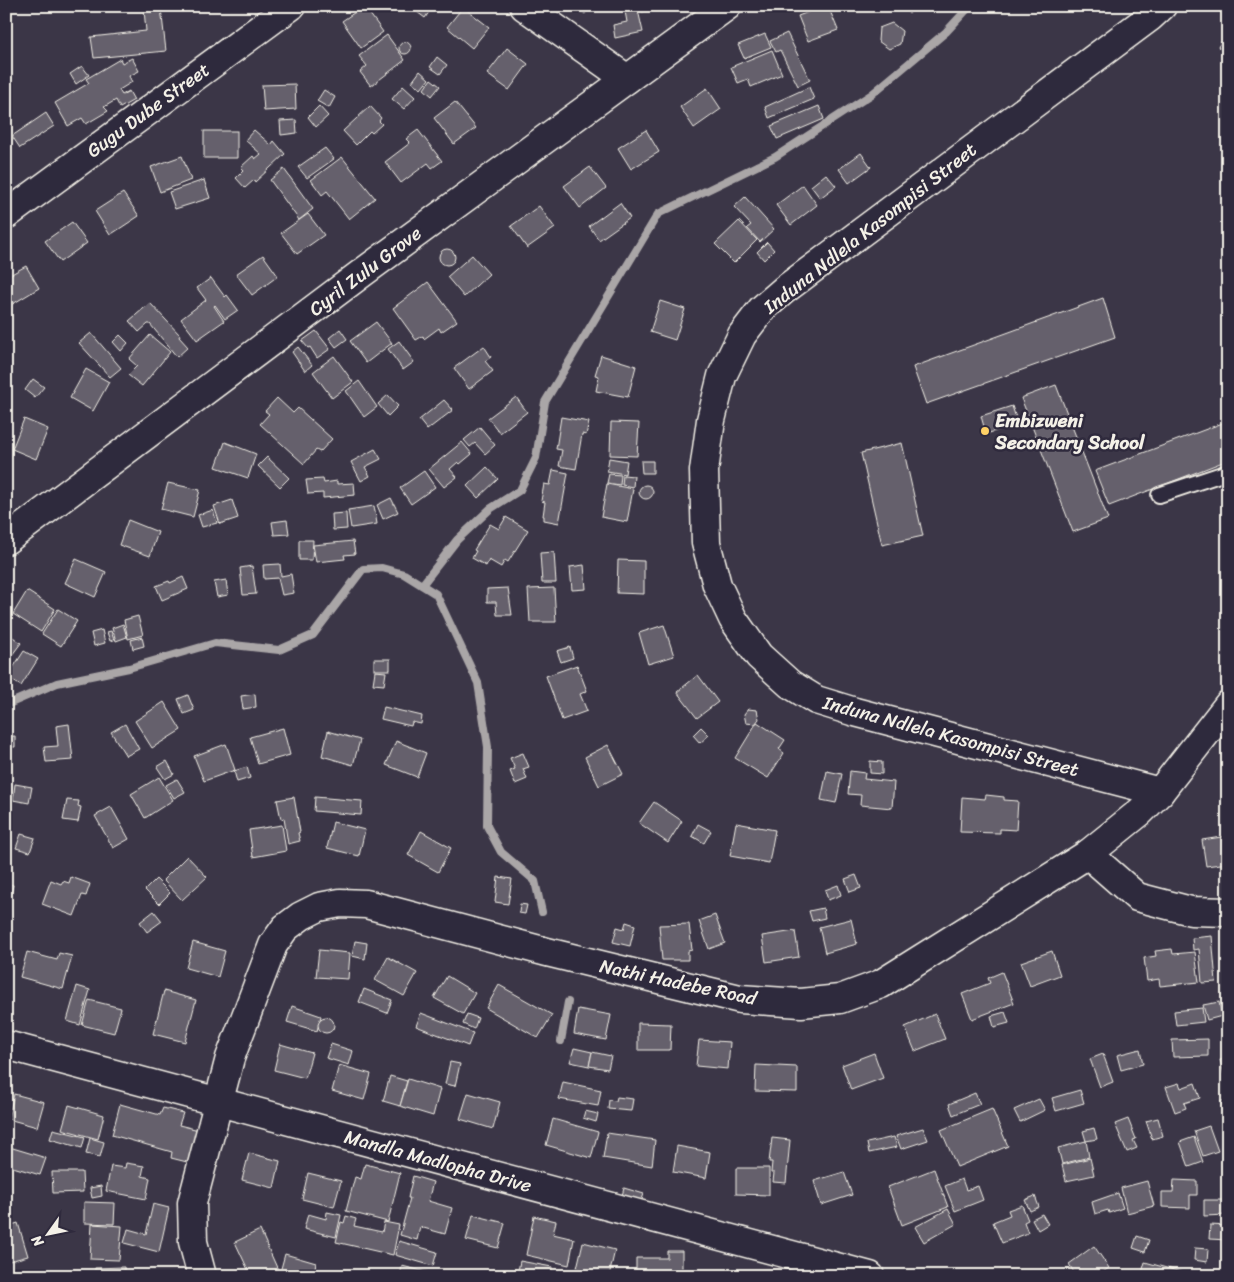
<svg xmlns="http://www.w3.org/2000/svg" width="1234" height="1282" font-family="Sriracha,sans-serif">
<rect width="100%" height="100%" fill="#3b3647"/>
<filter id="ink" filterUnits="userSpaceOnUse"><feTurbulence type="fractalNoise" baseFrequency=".02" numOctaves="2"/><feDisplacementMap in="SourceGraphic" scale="10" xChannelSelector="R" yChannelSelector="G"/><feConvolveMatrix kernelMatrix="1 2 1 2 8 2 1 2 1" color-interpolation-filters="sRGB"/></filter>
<g filter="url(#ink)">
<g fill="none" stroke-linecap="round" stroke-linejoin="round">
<g stroke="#aaa6a7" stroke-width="8">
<polyline points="422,585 457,540 490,509 520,490 536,458 545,402 658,214 775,157 872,94 946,32 970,6"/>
<polyline points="6,705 57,683 129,668 215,643 279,650 313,635 363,569 382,568 404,574 436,594 478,683 488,747 487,826 501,852 535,881 542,912"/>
<polyline points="561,1041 568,1002"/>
</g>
</g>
<g fill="#65616c" stroke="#f4f1e8">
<polygon points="364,6 383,32 361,48 342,21"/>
<polygon points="409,6 433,6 425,18"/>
<polygon points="575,6 590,6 585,14"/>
<polygon points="624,6 637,6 643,32 615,38 613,25 627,22"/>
<polygon points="641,6 671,6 642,12"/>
<polygon points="824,6 828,6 838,30 808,41 798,16"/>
<polygon points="902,6 916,6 909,14"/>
<polygon points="463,7 489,27 472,48 447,27"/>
<polygon points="161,8 166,51 94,58 91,37 146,31 144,10"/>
<polygon points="892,23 902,31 900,44 889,49 878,41 879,28"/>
<polygon points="1228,30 1228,53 1218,47"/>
<polygon points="787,33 810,80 798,86 780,50 776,52 770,41"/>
<polygon points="765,34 771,47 744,58 738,45"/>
<polygon points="387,35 405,60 371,86 360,72 367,66 359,56"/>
<circle cx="405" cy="48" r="6"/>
<polygon points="507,48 528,64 509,90 487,74"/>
<polygon points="772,50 782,74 751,87 748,79 738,83 731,67"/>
<polygon points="437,57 447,65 440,74 430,67"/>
<polygon points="132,58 139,71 129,76 132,82 119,90 122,95 129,91 134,100 120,108 116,100 104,107 108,111 86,124 82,118 68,126 55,103 89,83 86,79 120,59 122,63"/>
<polygon points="82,66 89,75 76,84 70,74"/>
<polygon points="420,71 429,79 421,89 412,82"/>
<polygon points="431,79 440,86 432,96 424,89"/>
<polygon points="295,84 296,109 264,111 262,85"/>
<polygon points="403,86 415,97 404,109 392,99"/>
<polygon points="809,87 814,99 769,118 765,107"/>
<polygon points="707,88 721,109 694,128 680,107"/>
<polygon points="324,90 335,97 329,108 317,101"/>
<polygon points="455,102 476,128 454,144 434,118"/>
<polygon points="319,106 328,116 316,127 308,117"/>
<polygon points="370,106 381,118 379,121 382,124 372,133 370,131 356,145 343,131"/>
<polygon points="819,106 824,119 777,139 771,126"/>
<polygon points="46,113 54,126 20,148 12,136"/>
<polygon points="296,120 297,133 281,135 280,121"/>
<polygon points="254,130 271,145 274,141 285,154 255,182 254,180 245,188 236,178 244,170 241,167 253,156 255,159 261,154 245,140"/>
<polygon points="418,130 442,161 432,168 428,163 401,183 385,162 410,143 406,139"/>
<polygon points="646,130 659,152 631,169 618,148"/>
<rect x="204" y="131" width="33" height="27"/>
<polygon points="325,148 334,159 307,178 298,167"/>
<polygon points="861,153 871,167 849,183 839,169"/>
<polygon points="182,156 191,180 160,192 151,167"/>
<polygon points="342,157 375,198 349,219 327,191 322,195 311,180"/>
<polygon points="590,167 606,188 580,208 564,186"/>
<polygon points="284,169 313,209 299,220 270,180"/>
<polygon points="826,174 836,186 820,198 811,186"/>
<polygon points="204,180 210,198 175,209 169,192"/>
<polygon points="803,185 817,205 791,225 776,205"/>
<polygon points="123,193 139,216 110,235 95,211"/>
<polygon points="745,197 774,229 760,242 747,228 751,225 734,207"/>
<polygon points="620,203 630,218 599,240 589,226"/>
<polygon points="539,206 555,228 527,248 511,226"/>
<polygon points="308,214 324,235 297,254 281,233"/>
<polygon points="739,221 757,240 734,263 715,244"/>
<polygon points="72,222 87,243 60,262 45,241"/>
<polygon points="767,242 774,250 764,260 757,252"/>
<circle cx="447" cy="257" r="8"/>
<polygon points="263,255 278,276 252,295 236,274"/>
<polygon points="472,255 489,274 464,297 447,277"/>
<polygon points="26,266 39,288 11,305 6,297 6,277"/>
<polygon points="211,278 225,297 227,295 238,310 225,319 215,305 214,306 224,321 197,340 181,319 206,300 197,288"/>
<polygon points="428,282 457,321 441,332 439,328 424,339 423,336 416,340 393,308"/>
<polygon points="1103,298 1115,337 926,404 913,367"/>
<polygon points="660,301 685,309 675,340 650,332"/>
<polygon points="150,303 180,335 179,337 188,347 177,357 150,324 148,324 139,332 129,321"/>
<polygon points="376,322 392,343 366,363 350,341"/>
<polygon points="340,329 347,339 336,347 329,338"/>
<polygon points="316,331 330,349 317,358 310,347 308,348 302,341"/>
<polygon points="91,333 121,368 110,377 79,343"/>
<polygon points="120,335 128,343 121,351 113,342"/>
<polygon points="150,335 170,352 142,386 128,375 137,366 129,359"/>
<polygon points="399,341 414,362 403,370 388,349"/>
<polygon points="484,346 491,357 485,361 493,371 469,389 454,368"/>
<polygon points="298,347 312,365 305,371 292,352"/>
<polygon points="601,355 636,366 628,397 596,391 599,376 595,375"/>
<polygon points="334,356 353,382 332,398 313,372"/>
<polygon points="86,369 109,382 93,411 70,398"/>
<polygon points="33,379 44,387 35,398 25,390"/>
<polygon points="359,381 377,407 364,417 346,391"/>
<polygon points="1056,385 1108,519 1073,532 1021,398"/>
<polygon points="388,395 398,406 388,416 378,404"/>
<polygon points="516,397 527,412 500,433 488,418"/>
<polygon points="277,398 293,413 298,408 332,439 320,452 316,450 304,464 260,424 269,414 265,411"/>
<polygon points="444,400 453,410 427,430 419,420"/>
<polygon points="1012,406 1018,424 986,434 981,416"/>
<polygon points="561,417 589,422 586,435 582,434 576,469 559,466 562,450 556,449"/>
<polygon points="24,419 48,429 36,459 12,449"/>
<polygon points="1228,421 1228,460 1109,506 1095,471"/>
<polygon points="611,422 639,423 637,456 610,455"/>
<polygon points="480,427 495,445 485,454 475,443 470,447 464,440"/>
<polygon points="225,442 256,454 248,478 216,467"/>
<polygon points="462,442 472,454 460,464 458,462 450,469 457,477 444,487 429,469"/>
<polygon points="902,443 923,536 882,545 861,453"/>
<polygon points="375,449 381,459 365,467 370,476 361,481 351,462"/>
<polygon points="267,457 289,478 280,487 258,466"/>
<polygon points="609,458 627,461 625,474 607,471"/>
<polygon points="641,461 653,461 653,473 642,473"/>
<polygon points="487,467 498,479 478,498 467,486"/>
<polygon points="553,470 568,473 559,523 544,520 544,516 543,516 545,502 541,501 544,484 550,485"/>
<polygon points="424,471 435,487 411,504 400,488"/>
<polygon points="609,474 621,475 620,485 607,483"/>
<polygon points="623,475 634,476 633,487 622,485"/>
<polygon points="323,479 324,483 337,481 337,484 354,483 355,495 323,498 323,493 308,494 306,480"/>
<polygon points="168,483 200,490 193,517 161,509"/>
<polygon points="607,484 633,489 627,522 601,517"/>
<circle cx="646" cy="492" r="7"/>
<polygon points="391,498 398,512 383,519 377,505"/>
<polygon points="232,500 238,518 220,524 214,506"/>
<polygon points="374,506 377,524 351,528 348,510"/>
<polygon points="213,510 217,523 202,527 198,515"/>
<polygon points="346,513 347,529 333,530 332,514"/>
<polygon points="506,517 528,530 508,562 505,560 501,567 489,560 486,566 472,558 476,551 474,550 490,524 499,529"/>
<polygon points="128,520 158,532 150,556 119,545"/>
<polygon points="287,520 289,534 274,535 272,522"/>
<polygon points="299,540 313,540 312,560 299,560"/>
<polygon points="353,541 355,554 344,555 345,559 316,562 313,545"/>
<polygon points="554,552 556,583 542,583 540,553"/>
<polygon points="76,559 106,572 95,597 65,583"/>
<polygon points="618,560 644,561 644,594 617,593"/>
<polygon points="280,564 281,576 291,574 294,593 282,595 278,578 264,579 263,565"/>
<polygon points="584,565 586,589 572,590 570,567"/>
<polygon points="252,566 256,594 243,595 240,568"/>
<polygon points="183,577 188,589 162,600 156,586 169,581 170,583"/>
<polygon points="226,580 228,595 217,597 214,582"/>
<polygon points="508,588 512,615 497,615 496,602 487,602 487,589"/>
<polygon points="554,588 556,622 530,622 528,589"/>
<polygon points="27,591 55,609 41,632 13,614"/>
<polygon points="58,609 77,621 61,646 42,634"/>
<polygon points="138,616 143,635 128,639 124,620"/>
<polygon points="123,624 127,637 116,641 112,628"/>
<polygon points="664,625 674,656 648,664 639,633"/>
<polygon points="102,630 105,643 94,646 91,633"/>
<polygon points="111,631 114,640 110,641 107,632"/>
<polygon points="6,632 21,643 6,663"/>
<polygon points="142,637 144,646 133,649 131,640"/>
<polygon points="570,647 573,658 561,662 557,651"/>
<polygon points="24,651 38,659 21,686 7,677"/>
<rect x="374" y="659" width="16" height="11"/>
<polygon points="577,665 587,691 580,694 587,711 562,720 546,676"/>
<polygon points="375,671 386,672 384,685 373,684"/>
<polygon points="698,675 718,702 697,718 677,692"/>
<polygon points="255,694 256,707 243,709 241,696"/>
<polygon points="188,695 194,710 184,714 178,699"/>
<polygon points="164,702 181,730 152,748 135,721"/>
<polygon points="384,707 422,716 421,724 412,722 411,726 381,719"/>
<polygon points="748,709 757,710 759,719 755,724 746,723 744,714"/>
<polygon points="757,722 785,740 779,749 784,753 768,778 735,758"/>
<polygon points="69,724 73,760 46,762 44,747 58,746 56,726"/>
<polygon points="125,724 139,749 126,756 111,732"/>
<polygon points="701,727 709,735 700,743 693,735"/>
<polygon points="283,728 290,755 258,764 250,737"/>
<polygon points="328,731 360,740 353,765 322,756"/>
<polygon points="15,736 15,747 6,747 6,737"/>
<polygon points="396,741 426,753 417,777 386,765"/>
<polygon points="226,744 235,770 204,781 194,756"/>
<polygon points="608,745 623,774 599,786 585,757"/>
<polygon points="523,753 529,767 523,769 527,779 515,784 510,771 515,769 510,758"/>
<polygon points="167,761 174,774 165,779 157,767"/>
<polygon points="870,761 882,762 882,774 870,773"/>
<polygon points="247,767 250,778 237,782 234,771"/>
<polygon points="827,771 842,774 836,803 821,800"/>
<polygon points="850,771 865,773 864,779 894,782 892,808 860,805 861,795 848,794"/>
<polygon points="159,777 173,800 145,818 131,794"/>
<polygon points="177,779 185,792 174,798 166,785"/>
<polygon points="15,784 32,787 29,803 13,800"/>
<polygon points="986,795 1004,797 1004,800 1018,801 1016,830 1000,829 1000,833 960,832 962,797 985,799"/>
<polygon points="294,797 300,832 298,833 300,841 288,844 284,818 281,819 277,800"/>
<polygon points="315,797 362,801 361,815 314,811"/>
<polygon points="67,800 79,801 78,806 81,807 78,822 63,820"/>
<polygon points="654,802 682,821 668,843 639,823"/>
<polygon points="111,807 129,839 113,848 95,816"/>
<polygon points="333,822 365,830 359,856 327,848"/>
<polygon points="736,823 775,830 769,863 730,856"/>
<polygon points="698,824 711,831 704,843 692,836"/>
<polygon points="282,825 286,851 253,857 249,830"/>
<polygon points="421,831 451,848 438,872 408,855"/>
<polygon points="21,834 35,838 30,852 16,848"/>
<polygon points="1228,836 1228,863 1206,866 1202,840"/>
<polygon points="187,856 207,877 182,900 163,880"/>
<polygon points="856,875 861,888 850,892 845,879"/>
<polygon points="71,877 90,884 86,896 82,895 74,916 42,904 51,880 61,884 63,881 69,883"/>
<polygon points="498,877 512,879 508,904 495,902"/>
<polygon points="156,879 170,893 159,904 145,890"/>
<polygon points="6,883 13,885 7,910 6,909"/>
<polygon points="838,885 841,895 828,900 825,890"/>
<polygon points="520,904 527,905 525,914 519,913"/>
<polygon points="823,908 825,918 812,921 809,911"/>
<polygon points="154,911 162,921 147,932 140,922"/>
<polygon points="715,915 725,943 709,949 699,921"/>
<polygon points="851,919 857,944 825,953 819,927"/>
<polygon points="626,922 635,925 630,946 613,942 617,927 624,929"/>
<polygon points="689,924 692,950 688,951 688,960 662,960 659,925"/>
<polygon points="795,931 799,957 766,962 762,936"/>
<polygon points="1212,936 1216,982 1202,983 1199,949 1193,950 1192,938"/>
<polygon points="355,941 367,943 365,959 352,956"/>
<polygon points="193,942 225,951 218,977 186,968"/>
<polygon points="1172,949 1173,954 1195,952 1199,982 1160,986 1159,979 1147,981 1144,958 1156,956 1155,951"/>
<polygon points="319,950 350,953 348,979 316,977"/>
<polygon points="1052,951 1060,975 1030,986 1021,962"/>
<polygon points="27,952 57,960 59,953 72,956 63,989 20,977"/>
<polygon points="388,957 417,973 404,996 375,980"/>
<polygon points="1002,972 1014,1003 972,1019 962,994 990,983 988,978"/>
<polygon points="447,976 475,993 463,1014 434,998"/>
<polygon points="499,985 552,1015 538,1038 486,1008"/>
<polygon points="77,986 90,990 80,1025 67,1021"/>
<polygon points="364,989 392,1000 387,1013 359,1002"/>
<polygon points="164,991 196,1000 185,1042 153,1034"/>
<polygon points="89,1000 121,1008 114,1033 82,1025"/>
<polygon points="1219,1002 1222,1016 1207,1020 1203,1005"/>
<polygon points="292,1006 321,1016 317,1031 287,1022"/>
<polygon points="1202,1008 1204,1022 1176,1025 1174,1011"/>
<polygon points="578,1009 611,1015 606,1040 574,1034"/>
<polygon points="1005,1012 1009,1023 994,1027 991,1016"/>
<polygon points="421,1013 473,1033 468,1046 416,1026"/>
<polygon points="467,1014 478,1018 474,1029 463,1024"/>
<polygon points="935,1014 945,1039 915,1051 905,1027"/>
<circle cx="326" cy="1025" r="8"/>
<polygon points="638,1023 671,1024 670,1050 638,1050"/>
<polygon points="1208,1039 1208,1056 1173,1057 1172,1040"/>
<polygon points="699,1040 730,1042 728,1069 696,1066"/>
<polygon points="280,1044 312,1053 305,1078 274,1070"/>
<polygon points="331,1044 353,1051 349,1065 326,1058"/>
<polygon points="574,1048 592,1052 589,1066 570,1062"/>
<polygon points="1140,1049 1143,1064 1121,1070 1117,1055"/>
<polygon points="592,1052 611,1056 608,1069 589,1066"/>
<polygon points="874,1053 883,1078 851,1090 842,1065"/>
<polygon points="1103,1054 1113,1082 1100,1087 1090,1059"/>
<polygon points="1228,1058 1228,1073 1224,1074 1220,1060"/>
<polygon points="450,1062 460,1064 455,1086 445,1084"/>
<polygon points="339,1065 371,1074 364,1100 332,1091"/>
<polygon points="756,1065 797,1067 797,1092 755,1091"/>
<polygon points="390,1076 407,1081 400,1106 383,1101"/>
<polygon points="408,1079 440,1089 433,1116 400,1106"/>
<polygon points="563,1082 601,1090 598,1106 559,1099"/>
<polygon points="1179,1083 1181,1088 1195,1083 1200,1098 1184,1103 1186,1108 1175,1112 1166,1087"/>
<polygon points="1080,1090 1084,1103 1056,1111 1052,1098"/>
<polygon points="468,1093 500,1102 493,1129 460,1119"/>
<polygon points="975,1093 980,1104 953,1115 949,1104"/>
<polygon points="14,1094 44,1102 37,1127 8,1119"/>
<polygon points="617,1097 633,1099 631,1111 608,1109 609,1100 616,1101"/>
<polygon points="1039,1099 1045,1110 1020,1122 1014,1110"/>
<polygon points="1228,1100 1228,1120 1225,1120 1221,1101"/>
<polygon points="120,1104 160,1115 163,1108 183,1113 179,1125 199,1130 191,1163 171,1158 172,1152 112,1135"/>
<polygon points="69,1105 104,1115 98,1139 62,1129"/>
<polygon points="992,1109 1008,1146 957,1167 941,1130"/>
<polygon points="585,1111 598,1114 596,1122 583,1118"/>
<polygon points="1158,1118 1163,1136 1152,1139 1146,1121"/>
<polygon points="553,1119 598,1132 591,1158 546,1145"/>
<polygon points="1128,1119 1136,1139 1133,1140 1137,1148 1127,1152 1115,1124"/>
<polygon points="1209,1126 1218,1151 1203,1156 1194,1131"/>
<polygon points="923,1128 928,1140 901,1149 896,1136"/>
<polygon points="1094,1128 1097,1139 1086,1141 1083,1131"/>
<polygon points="53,1129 85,1137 82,1148 50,1139"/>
<polygon points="607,1133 655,1140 652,1166 603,1158"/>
<polygon points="894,1137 897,1147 869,1153 867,1143"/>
<polygon points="1194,1137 1203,1162 1189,1167 1180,1142"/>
<polygon points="90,1138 104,1142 100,1157 86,1154"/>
<polygon points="772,1138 790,1140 786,1183 773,1182 774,1173 771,1173 772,1162 769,1162"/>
<polygon points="1086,1141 1089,1157 1062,1164 1058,1148"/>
<polygon points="6,1146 46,1158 40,1175 6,1165"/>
<polygon points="677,1146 710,1152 706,1178 673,1172"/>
<polygon points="249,1153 280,1161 274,1188 242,1180"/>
<polygon points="1090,1158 1094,1175 1066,1181 1062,1165"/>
<polygon points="126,1163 144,1166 142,1176 150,1178 146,1199 106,1191 111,1166 125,1168"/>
<polygon points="365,1164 400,1173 388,1222 346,1211 355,1177 361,1179"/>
<polygon points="736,1168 769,1168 769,1195 736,1194"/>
<polygon points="934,1169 948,1207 902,1225 888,1187"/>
<polygon points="52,1172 82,1172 83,1192 53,1193"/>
<polygon points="844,1172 852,1195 821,1205 814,1181"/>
<polygon points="308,1173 341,1181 334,1207 302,1199"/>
<polygon points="413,1176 433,1182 428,1201 452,1208 445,1234 420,1227 417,1240 400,1235 410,1198 408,1198"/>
<polygon points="962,1179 966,1190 978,1186 983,1200 955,1211 945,1186"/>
<polygon points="1174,1180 1197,1181 1197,1195 1190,1195 1190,1208 1162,1207 1162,1192 1173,1192"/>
<polygon points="1147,1181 1154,1206 1127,1213 1121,1188"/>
<polygon points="101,1186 102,1196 92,1198 90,1188"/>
<polygon points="624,1188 644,1194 641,1202 622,1196"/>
<polygon points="1118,1193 1123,1208 1109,1213 1108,1210 1095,1214 1092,1202"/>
<polygon points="1035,1196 1039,1207 1030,1211 1025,1200"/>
<polygon points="1204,1200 1227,1200 1227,1215 1204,1216"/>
<polygon points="84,1202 115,1203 114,1224 84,1223"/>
<polygon points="153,1204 169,1208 159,1252 124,1243 128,1229 146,1234"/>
<polygon points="1022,1205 1028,1220 1024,1222 1028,1233 1002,1243 993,1222 1010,1215 1008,1210"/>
<polygon points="948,1209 956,1224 924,1242 915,1227"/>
<polygon points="327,1212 341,1215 336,1237 304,1229 308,1214 326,1219"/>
<polygon points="1042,1214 1048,1224 1038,1230 1032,1219"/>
<polygon points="473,1215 505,1223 498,1248 466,1240"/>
<polygon points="346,1216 356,1219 354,1226 382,1232 384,1222 399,1225 393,1255 336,1242 341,1222 344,1223"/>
<polygon points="534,1216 556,1221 553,1234 574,1239 569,1265 526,1255"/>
<polygon points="18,1223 28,1256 6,1262 6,1227"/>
<polygon points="92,1224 122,1226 119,1260 90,1259"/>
<polygon points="1210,1225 1228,1226 1228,1240 1209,1239"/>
<polygon points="260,1230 278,1270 266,1276 251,1276 235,1242"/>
<polygon points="1137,1236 1149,1240 1145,1252 1133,1248"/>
<polygon points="399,1241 437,1252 433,1266 395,1255"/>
<polygon points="583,1242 615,1250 609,1276 577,1268"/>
<polygon points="1094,1246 1109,1268 1097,1276 1076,1276 1069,1264"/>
<polygon points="1195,1248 1208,1249 1207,1262 1194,1260"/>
<polygon points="667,1251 682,1251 682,1276 636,1276 636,1258 667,1258"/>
<polygon points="285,1254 316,1263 313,1276 279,1276"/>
<polygon points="520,1261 552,1267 551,1276 517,1276"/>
<polygon points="1145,1262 1181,1272 1180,1276 1141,1276"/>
<polygon points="402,1266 430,1273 429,1276 400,1276"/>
<polygon points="124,1267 125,1276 95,1276 95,1268"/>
<polygon points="572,1272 593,1276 572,1276"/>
</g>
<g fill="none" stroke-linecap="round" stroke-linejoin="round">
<defs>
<polyline id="service" points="1159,495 1228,472"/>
<g id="minor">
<polyline points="524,6 627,79"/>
<polyline points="6,215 291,6"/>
<polyline points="6,540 362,273 727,6"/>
<polyline points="1160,792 855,712 816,700 790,684 759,656 733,619 717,585 706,543 704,471 711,420 722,376 742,335 762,309 784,290 1150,17 1162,6"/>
<polyline points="1088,854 1137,897 1191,911 1228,912"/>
<polyline points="6,1045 870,1276"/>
<polyline points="202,1276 193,1242 192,1203 230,1058 273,945 285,928 301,916 319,907 340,903 366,904 547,952 740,999 801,1003 840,999 881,984 1088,854 1140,812 1160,792 1228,705"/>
</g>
</defs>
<use href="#service" stroke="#f4f1e8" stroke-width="18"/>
<use href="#minor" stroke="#f4f1e8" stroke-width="31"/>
<use href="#service" stroke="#2f2a3d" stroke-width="14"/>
<use href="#minor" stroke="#2f2a3d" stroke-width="28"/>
</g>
</g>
<circle fill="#ffd166" stroke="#2f2a3d" stroke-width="2" cx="985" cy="431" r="5"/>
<g text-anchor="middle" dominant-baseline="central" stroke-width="5" stroke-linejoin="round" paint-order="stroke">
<g font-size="19" fill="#f4f1e8" stroke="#2f2a3d">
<text transform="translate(148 110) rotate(-36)">Gugu Dube Street</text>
<text transform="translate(870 228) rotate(-38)">Induna Ndlela Kasompisi Street</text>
<text transform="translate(365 271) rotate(-37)">Cyril Zulu Grove</text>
<text transform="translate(951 736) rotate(15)">Induna Ndlela Kasompisi Street</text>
<text transform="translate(678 982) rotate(12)">Nathi Hadebe Road</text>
<text transform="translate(438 1161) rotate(15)">Mandla Madlopha Drive</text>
</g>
<g font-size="19" font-weight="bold" fill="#f4f1e8" stroke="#2f2a3d" text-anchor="start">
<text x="995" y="420">Embizweni<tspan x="995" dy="22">Secondary School</tspan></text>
</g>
</g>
<rect width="1234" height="1282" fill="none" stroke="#2f2a3d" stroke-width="25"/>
<rect x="12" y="12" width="1209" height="1257" fill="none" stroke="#f4f1e8" stroke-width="2" filter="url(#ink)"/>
<g transform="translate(48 1234) rotate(237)" stroke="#2f2a3d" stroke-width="4" paint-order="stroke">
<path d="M0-4L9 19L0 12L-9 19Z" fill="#f4f1e8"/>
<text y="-8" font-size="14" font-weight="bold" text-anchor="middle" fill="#f4f1e8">N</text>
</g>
</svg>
